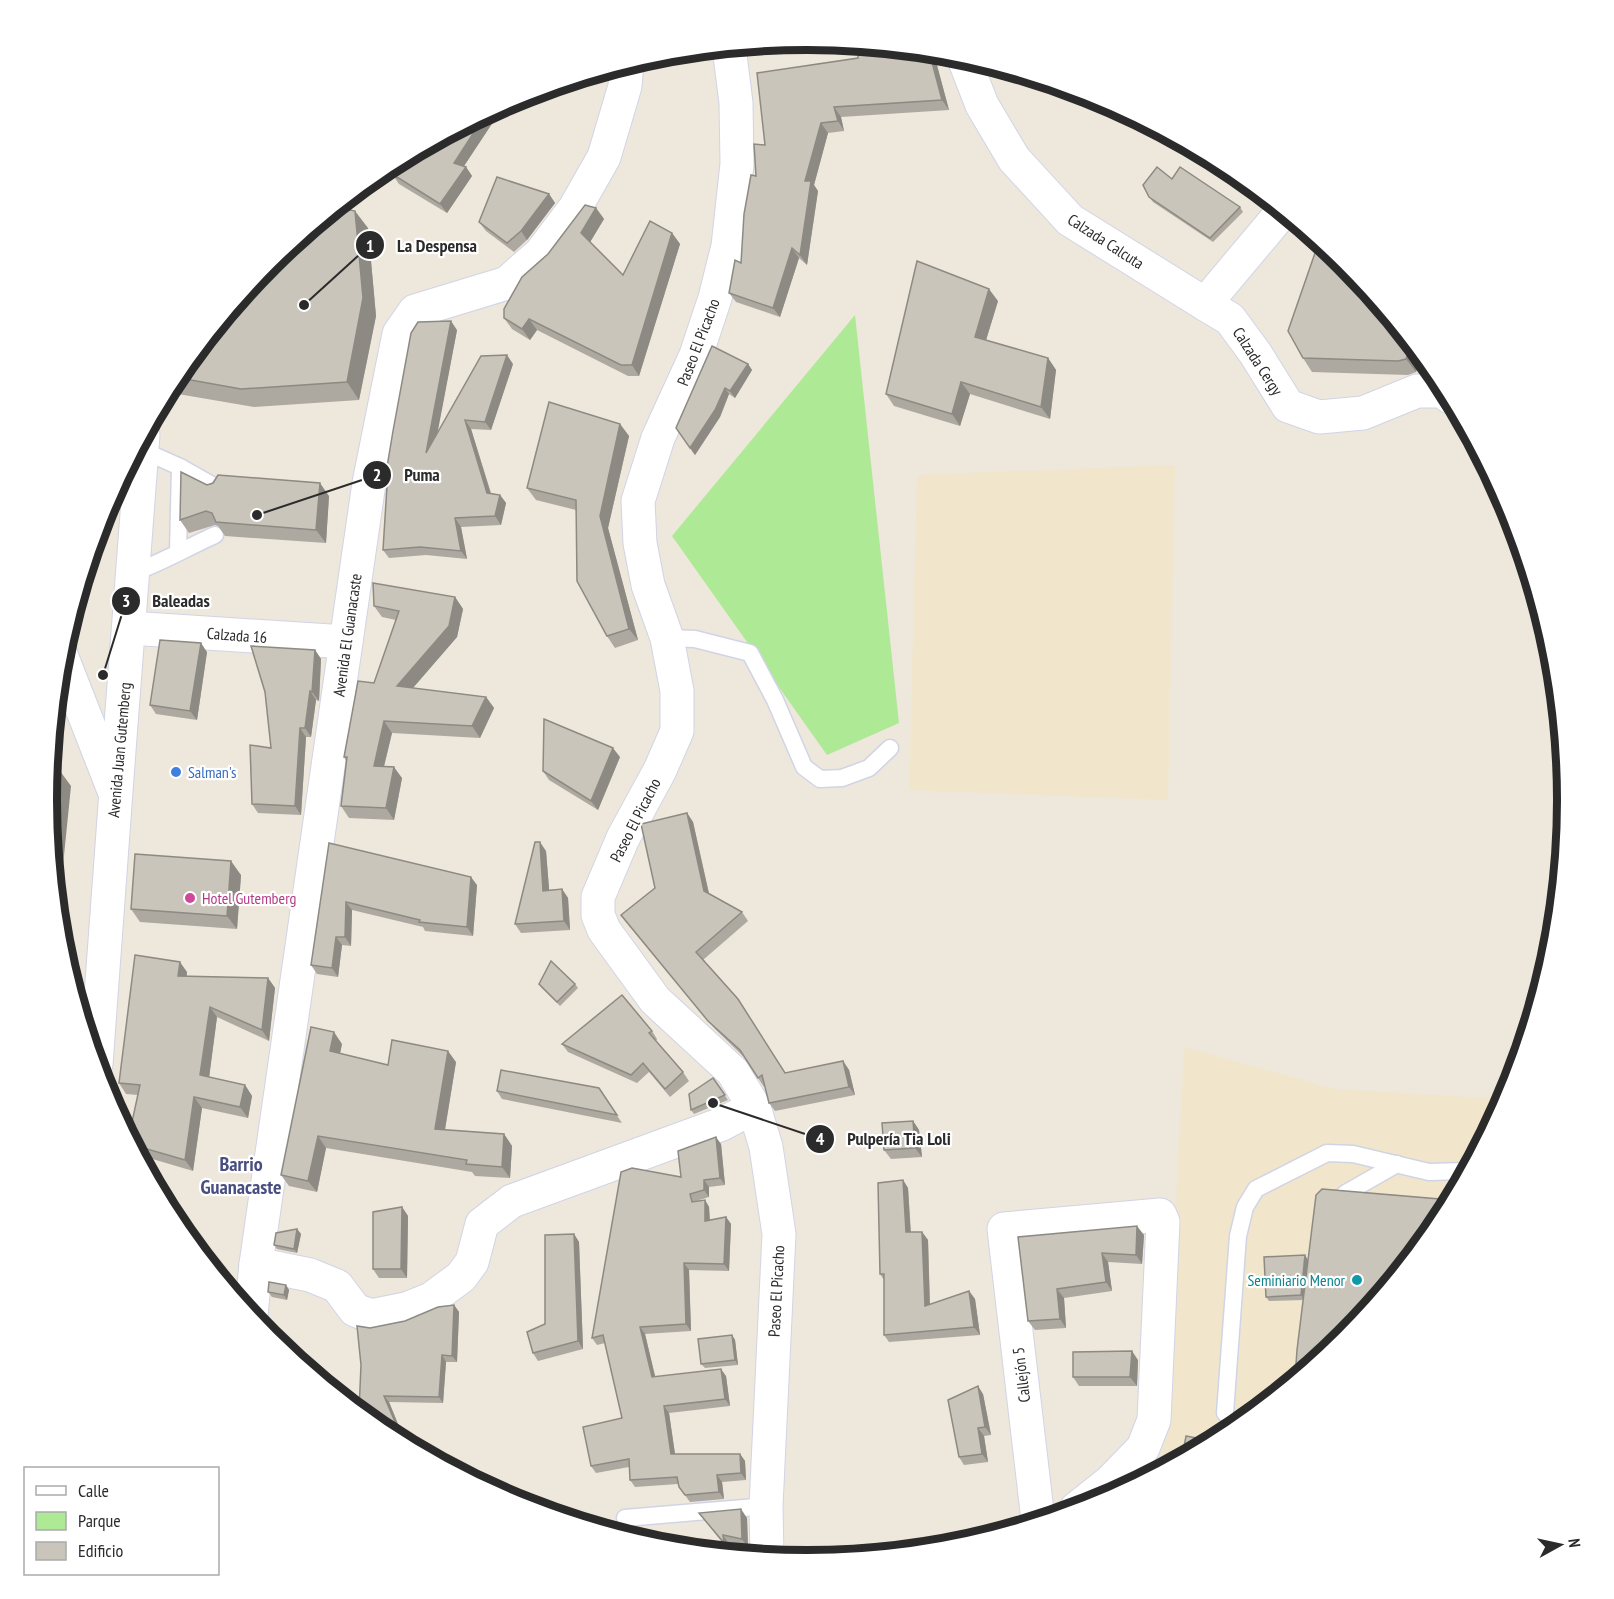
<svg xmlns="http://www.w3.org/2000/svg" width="1614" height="1599" font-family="'PT Sans Narrow',sans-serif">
<rect width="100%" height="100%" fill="#eee7dc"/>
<g fill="#f1e6cb">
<polygon points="1175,465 1168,800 909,790 917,475"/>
<polygon points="1184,1047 1335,1089 1505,1099 1439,1222 1345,1337 1229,1432 1162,1468"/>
</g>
<polygon fill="#aee995" points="855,315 899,723 827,755 672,536"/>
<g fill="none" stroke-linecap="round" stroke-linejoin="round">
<defs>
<g id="lane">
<polyline points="142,450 180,467 217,488"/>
<polyline points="178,552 180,467"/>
<path d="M135 572C163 562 188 547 215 535"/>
<polyline points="667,638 695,639 750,653 775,700 804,767 820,779 842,778 869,768 890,748"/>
<polyline points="1334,1204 1346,1193 1397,1164"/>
<polyline points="1225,1413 1238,1236 1245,1207 1256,1189 1327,1153 1353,1154 1429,1172 1466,1171"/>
<polyline points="625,1518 766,1506"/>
</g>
<g id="street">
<polyline points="963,56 982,105 1014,159 1070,220 1205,304 1283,211"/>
<polyline points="1205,304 1230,319 1255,353 1288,406 1319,417 1363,413 1417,391 1442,391 1450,397"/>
<polyline points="129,628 346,642"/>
<polyline points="61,655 115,793"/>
<polyline points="256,1264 310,1275 337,1286 355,1310 371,1316 406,1309 431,1299 461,1277 472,1262 482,1224 512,1201 722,1124 754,1107"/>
<polyline points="251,1315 256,1264 369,483 399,334 415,311 507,283 541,253 575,208 604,157 625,86 627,63"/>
<polyline points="1038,1520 1004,1229 1160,1215 1163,1222 1154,1420 1143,1448 1110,1482 1076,1509"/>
</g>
<g id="secondary">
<polyline points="729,47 736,103 737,164 728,246 715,298 696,355 658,438 638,501 640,543 648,585 667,638 677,691 677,731 660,770 623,838 598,897 598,915 604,930 655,1000 733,1072 754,1107 766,1147 779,1234 766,1506 767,1556"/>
<path d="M96 1064C110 854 128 645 143 435"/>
</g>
</defs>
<use href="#lane" stroke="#d1d4e5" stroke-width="19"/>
<use href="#street" stroke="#d1d4e5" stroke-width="35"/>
<use href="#secondary" stroke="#d1d4e5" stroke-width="35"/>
<use href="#lane" stroke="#fff" stroke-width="16"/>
<use href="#street" stroke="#fff" stroke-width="33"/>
<use href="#secondary" stroke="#fff" stroke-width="33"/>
</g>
<g fill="#ada9a1">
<polygon points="920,50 930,51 935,58 949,110 841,117 844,131 828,133 814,185 818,191 807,265 799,258 780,317 736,302 729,293 741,263 756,176 765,145 909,54"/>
<polygon points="499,106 501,110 464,166 466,167 472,176 447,213 399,184 392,174 402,158"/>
<polygon points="1172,179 1240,207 1243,212 1213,242 1153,202 1149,197"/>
<polygon points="549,194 555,203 527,240 514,252 486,231 479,222"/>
<polygon points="596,208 604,219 590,242 623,275 672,233 680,244 639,376 628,376 537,330 530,340 512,329 504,318 548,254"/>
<polygon points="368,228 376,316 359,400 254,407 178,394 171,384 175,377"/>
<polygon points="1345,262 1421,355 1416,372 1408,375 1312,372 1303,358"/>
<polygon points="998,301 986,340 1048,358 1056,370 1050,419 970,394 960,426 894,406 886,394"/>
<polygon points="457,330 437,433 513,364 491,430 471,429 491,493 500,495 506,503 501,525 461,527 467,559 426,555 389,558 383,550 387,489 384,485"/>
<polygon points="748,364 752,370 735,398 729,394 720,417 695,455 676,428"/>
<polygon points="620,424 629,436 608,528 638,640 615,648 607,636 576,510 536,500 527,488"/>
<polygon points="207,485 329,496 326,543 225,536 218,526 215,525 189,533 180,520"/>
<polygon points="455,597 463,609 457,637 413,688 486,697 494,708 480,738 392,733 384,767 402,778 394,820 349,818 341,806 346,761 344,757 374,683 396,620 382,617 374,606"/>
<polygon points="315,650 321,659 319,701 316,700 311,737 306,737 301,815 258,813 252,804 271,748"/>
<polygon points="207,652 197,720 156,714 150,705"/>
<polygon points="620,757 598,810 549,780 543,771"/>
<polygon points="687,813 693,822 709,893 742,912 748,921 703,960 738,999 785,1073 843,1061 849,1070 855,1095 775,1111 769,1103 765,1086 764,1087 744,1057 715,1029 627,923 621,915 655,888"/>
<polygon points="329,843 477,885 473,936 425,931 423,927 352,910 351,946 342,945 338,977 317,974 311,965"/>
<polygon points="546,851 549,890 562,889 568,898 570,930 521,933 515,924"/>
<polygon points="241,875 237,929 140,922 131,909"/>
<polygon points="187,972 187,976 268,978 275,988 269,1041 217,1017 209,1077 245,1085 252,1096 248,1118 202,1108 193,1171 139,1155 129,1136 138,1095 126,1094 119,1083"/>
<polygon points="539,984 575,984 578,988 560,1006 542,988"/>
<polygon points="652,1031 657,1039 656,1041 683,1072 689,1081 670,1097 649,1072 637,1083 568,1052 562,1044"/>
<polygon points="342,1044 340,1053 388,1065 456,1062 445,1130 504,1134 512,1146 510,1178 475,1176 472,1172 326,1148 317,1192 289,1186 281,1175"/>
<polygon points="713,1078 728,1100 694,1114 691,1110"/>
<polygon points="599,1088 622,1123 502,1099 497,1091"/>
<polygon points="913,1121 919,1130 922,1157 891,1159 884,1150"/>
<polygon points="721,1144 725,1185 709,1187 709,1197 696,1201 705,1200 709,1207 710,1220 726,1217 731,1224 729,1271 689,1270 691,1331 645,1334 655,1377 726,1376 730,1406 669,1413 675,1454 740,1454 745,1461 746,1480 722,1482 724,1499 690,1502 679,1487 678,1484 635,1487 630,1480 629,1467 596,1473 591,1466 622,1418 605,1343 597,1345 592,1338 681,1177"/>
<polygon points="903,1180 908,1188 911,1232 922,1232 928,1240 930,1304 969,1291 975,1299 980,1335 889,1342 884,1335 884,1280 880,1274"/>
<polygon points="402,1207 408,1216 407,1278 379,1278 373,1269"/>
<polygon points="297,1229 301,1234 297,1253 277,1249 274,1245"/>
<polygon points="574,1234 579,1242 583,1349 538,1361 533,1353 545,1324"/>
<polygon points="1144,1235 1142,1264 1108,1262 1112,1291 1064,1298 1066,1328 1035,1330 1028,1321 1018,1237"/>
<polygon points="1308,1260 1304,1300 1269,1301 1266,1297"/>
<polygon points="286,1285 289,1290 287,1300 272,1297 268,1292"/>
<polygon points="454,1305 459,1312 457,1362 446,1362 443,1403 389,1402 400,1429 390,1434 384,1432 359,1411 370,1328 405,1321"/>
<polygon points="732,1335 735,1340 738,1365 705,1368 701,1364"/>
<polygon points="1138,1360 1137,1386 1079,1386 1073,1377"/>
<polygon points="983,1394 991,1435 984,1436 988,1462 964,1465 959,1457"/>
<polygon points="699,1513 747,1518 748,1548 729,1544 730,1552"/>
</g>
<g fill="#8d8a83">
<polygon points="903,48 909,49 910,65 904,55"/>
<polygon points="929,51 930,51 935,58 949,110 942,100"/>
<polygon points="499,106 501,110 460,172 454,163 487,112"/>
<polygon points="834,107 841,117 844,131 838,121"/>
<polygon points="821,123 828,133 814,185 818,191 807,265 800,255 805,181"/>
<polygon points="466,167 472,176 447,213 440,204"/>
<polygon points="549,194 555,203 527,240 521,231"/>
<polygon points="596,208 604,219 589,244 581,233"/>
<polygon points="355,211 368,228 376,316 359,400 347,382"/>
<polygon points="672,233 680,244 639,376 632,365"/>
<polygon points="792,248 799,258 780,317 773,308"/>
<polygon points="989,289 998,301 983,350 975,337"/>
<polygon points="529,319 537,330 530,340 522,329"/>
<polygon points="451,321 457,330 432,462 426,453"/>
<polygon points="1412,343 1421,355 1416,372 1406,359"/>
<polygon points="507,355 513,364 491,430 485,422"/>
<polygon points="1048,358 1056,370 1050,419 1041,407"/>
<polygon points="748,364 752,370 735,398 730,391"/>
<polygon points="961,382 970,394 960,426 952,414"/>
<polygon points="725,388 729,394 720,417 695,455 690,448"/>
<polygon points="465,420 471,429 493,501 487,493"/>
<polygon points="620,424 629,436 608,528 638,640 629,629 600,516"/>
<polygon points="320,483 329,496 326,543 316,530"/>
<polygon points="500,495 506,503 501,525 495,516"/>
<polygon points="455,518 461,527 467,559 461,551"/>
<polygon points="455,597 463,609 457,637 405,697 397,686"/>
<polygon points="201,643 207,652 197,720 190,711"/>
<polygon points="315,650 321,659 319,701 312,692"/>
<polygon points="310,691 316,700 311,737 305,728"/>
<polygon points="486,697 494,708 480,738 472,726"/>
<polygon points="384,721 392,733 381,778 374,766"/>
<polygon points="300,728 306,737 301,815 295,806"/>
<polygon points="613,748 620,757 598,810 591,801"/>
<polygon points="394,767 402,778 394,820 386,808"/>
<polygon points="60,771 71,786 58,915 52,851"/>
<polygon points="687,813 693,822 710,899 704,891"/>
<polygon points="540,842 546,851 550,900 543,891"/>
<polygon points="231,861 241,875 237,929 227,916"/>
<polygon points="471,877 477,885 473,936 467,927"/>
<polygon points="562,889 568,898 570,930 564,921"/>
<polygon points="346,902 352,910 351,946 345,937"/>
<polygon points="336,937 342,945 338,977 332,968"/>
<polygon points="180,962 187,972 185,986 178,976"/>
<polygon points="268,978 275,988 269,1041 262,1030"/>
<polygon points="210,1007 217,1017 208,1086 200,1075"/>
<polygon points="334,1032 342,1044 338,1063 330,1051"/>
<polygon points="448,1051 456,1062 443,1141 435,1129"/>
<polygon points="843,1061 849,1070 855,1095 849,1087"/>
<polygon points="245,1085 252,1096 248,1118 240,1107"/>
<polygon points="194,1097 202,1108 193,1171 185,1160"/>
<polygon points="913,1121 919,1130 922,1157 915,1148"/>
<polygon points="504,1134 512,1146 510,1178 502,1167"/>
<polygon points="318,1136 326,1148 317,1192 308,1181"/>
<polygon points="716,1137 721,1144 725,1185 720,1178"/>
<polygon points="704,1180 709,1187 709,1197 704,1190"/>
<polygon points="903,1180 908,1188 911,1240 906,1232"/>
<polygon points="705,1200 709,1207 710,1228 705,1221"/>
<polygon points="402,1207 408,1216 407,1278 401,1269"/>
<polygon points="726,1217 731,1224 729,1271 724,1264"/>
<polygon points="1137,1226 1144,1235 1142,1264 1136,1255"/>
<polygon points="297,1229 301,1234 297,1253 294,1249"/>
<polygon points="922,1232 928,1240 930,1314 925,1306"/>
<polygon points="574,1234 579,1242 583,1349 578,1341"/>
<polygon points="1102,1253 1108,1262 1112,1291 1106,1282"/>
<polygon points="1305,1255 1308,1260 1304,1300 1301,1295"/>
<polygon points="684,1263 689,1270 691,1331 686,1324"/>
<polygon points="286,1285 289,1290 287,1300 284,1295"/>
<polygon points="1057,1289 1064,1298 1066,1328 1060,1319"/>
<polygon points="969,1291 975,1299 980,1335 974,1327"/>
<polygon points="454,1305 459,1312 457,1362 452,1356"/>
<polygon points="640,1327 645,1334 657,1384 652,1377"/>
<polygon points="732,1335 735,1340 738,1365 735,1360"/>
<polygon points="1132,1351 1138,1360 1137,1386 1130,1377"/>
<polygon points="442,1355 446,1362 443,1403 439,1397"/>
<polygon points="721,1369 726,1376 730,1406 725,1399"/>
<polygon points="978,1386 983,1394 991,1435 985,1427"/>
<polygon points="384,1396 389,1402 400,1429 395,1422"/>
<polygon points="664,1406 669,1413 676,1461 671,1454"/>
<polygon points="978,1428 984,1436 988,1462 982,1454"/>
<polygon points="740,1454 745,1461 746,1480 741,1473"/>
<polygon points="717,1475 722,1482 724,1499 719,1492"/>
<polygon points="741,1509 747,1518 748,1548 742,1539"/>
<polygon points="723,1535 729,1544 730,1552 724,1543"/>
</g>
<g fill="#c9c5bb" stroke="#8d8a83" stroke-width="1.5">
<polygon points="858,44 903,48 904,55 920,50 929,51 942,100 834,107 838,121 821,123 805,181 811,181 800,255 792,248 773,308 729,293 735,260 741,263 744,214 751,175 756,176 754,144 765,145 757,73 858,58"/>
<polygon points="487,112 454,163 466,167 440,204 392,174 402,158"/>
<polygon points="1157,167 1172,179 1180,167 1240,207 1210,238 1149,197 1143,185"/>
<polygon points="497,177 549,194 521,231 507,243 479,222"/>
<polygon points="585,205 596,208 581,233 623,275 650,221 672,233 632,365 621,365 529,319 522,329 504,318 504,309 522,277 548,254"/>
<polygon points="336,207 355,211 363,298 347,382 241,389 174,377 269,262"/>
<polygon points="1332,252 1345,262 1412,343 1406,359 1398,361 1303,358 1288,331 1315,253"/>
<polygon points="917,261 989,289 975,337 1048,358 1041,407 961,382 952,414 886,394"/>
<polygon points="451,321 426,453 481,356 507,355 485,422 465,420 487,493 500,495 495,516 455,518 461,551 420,547 383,550 387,486 384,485 393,431 411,333 418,322"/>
<polygon points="712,346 748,364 730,391 725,388 715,410 690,448 676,428"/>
<polygon points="549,402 620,424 600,516 629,629 607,636 577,581 576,500 527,488"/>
<polygon points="181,472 207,485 213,483 218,475 320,483 316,530 216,522 212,513 206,511 180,520"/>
<polygon points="373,583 455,597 449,626 397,686 486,697 472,726 384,721 374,766 394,767 386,808 341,806 347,757 344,757 358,681 374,683 399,611 374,606"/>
<polygon points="160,640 201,643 190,711 150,705"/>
<polygon points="251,646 315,650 312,692 310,691 305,728 300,728 295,806 252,804 250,745 271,748 265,692"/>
<polygon points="544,719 613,748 591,801 543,771"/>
<polygon points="49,769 60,771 52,851 46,799"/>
<polygon points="687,813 704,891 742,912 696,952 738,999 785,1073 843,1061 849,1087 769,1103 762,1075 758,1078 740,1050 708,1021 621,915 655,888 641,824"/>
<polygon points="535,842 540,842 543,891 562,889 564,921 515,924"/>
<polygon points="329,843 471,877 467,927 419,922 420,920 346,902 345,937 336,937 332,968 311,965"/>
<polygon points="135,854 231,861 227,916 131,909"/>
<polygon points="135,955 180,962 178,976 268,978 262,1030 210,1007 200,1075 245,1085 240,1107 194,1097 185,1160 133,1145 129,1136 140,1085 119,1083"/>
<polygon points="551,961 575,984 557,1002 539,984"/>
<polygon points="622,995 652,1031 649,1033 683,1072 665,1089 643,1063 631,1075 562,1044"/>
<polygon points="311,1027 334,1032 330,1051 388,1065 392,1040 448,1051 435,1129 504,1134 502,1167 466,1164 467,1160 318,1136 308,1181 281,1175"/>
<polygon points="501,1070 599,1088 617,1115 497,1091"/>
<polygon points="713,1078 725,1095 691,1110 689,1094"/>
<polygon points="913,1121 915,1148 884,1150 882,1123"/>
<polygon points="716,1137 720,1178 704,1180 704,1190 690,1194 692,1202 705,1200 705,1221 726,1217 724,1264 684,1263 686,1324 640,1327 652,1377 721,1369 725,1399 664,1406 671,1454 740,1454 741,1473 717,1475 719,1492 685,1495 679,1487 677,1477 630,1480 629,1459 591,1466 583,1427 622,1418 603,1335 592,1338 621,1172 632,1168 681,1177 678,1151"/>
<polygon points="903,1180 906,1232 922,1232 925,1306 969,1291 974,1327 884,1335 884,1274 880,1274 878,1183"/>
<polygon points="1322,1189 1451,1200 1439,1222 1345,1337 1295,1378 1297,1350 1316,1195"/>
<polygon points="402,1207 401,1269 373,1269 373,1212"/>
<polygon points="1137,1226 1136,1255 1102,1253 1106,1282 1057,1289 1060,1319 1028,1321 1018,1237"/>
<polygon points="297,1229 294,1249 274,1245 276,1233"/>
<polygon points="574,1234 578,1341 533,1353 527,1332 545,1324 545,1235"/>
<polygon points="1305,1255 1301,1295 1266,1297 1264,1257"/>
<polygon points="269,1282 286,1285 284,1295 268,1292"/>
<polygon points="454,1305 452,1356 442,1355 439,1397 384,1396 395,1422 382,1430 359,1411 361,1365 357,1326 370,1328 405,1321 438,1307"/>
<polygon points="732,1335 735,1360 701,1364 698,1339"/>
<polygon points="1132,1351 1130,1377 1073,1377 1073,1352"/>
<polygon points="978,1386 985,1427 978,1428 982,1454 959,1457 948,1400"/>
<polygon points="1186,1436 1213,1441 1182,1457"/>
<polygon points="741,1509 742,1539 723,1535 724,1543 699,1513"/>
</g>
<circle fill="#3f7fe0" stroke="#fff" stroke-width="2" cx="176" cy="772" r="6"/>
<circle fill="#d1479c" stroke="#fff" stroke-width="2" cx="190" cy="898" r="6"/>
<circle fill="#0f9aa8" stroke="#fff" stroke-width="2" cx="1357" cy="1280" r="6"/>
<g text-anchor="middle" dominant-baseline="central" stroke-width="4.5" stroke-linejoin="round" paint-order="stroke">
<g font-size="16" fill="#2b2b2b" stroke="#fff">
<text transform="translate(1106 241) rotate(33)">Calzada Calcuta</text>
<text transform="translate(698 342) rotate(-69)">Paseo El Picacho</text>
<text transform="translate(1258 361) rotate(57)">Calzada Cergy</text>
<text transform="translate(237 635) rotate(4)">Calzada 16</text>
<text transform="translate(347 635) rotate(-82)">Avenida El Guanacaste</text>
<text transform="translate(119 750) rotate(-85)">Avenida Juan Gutemberg</text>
<text transform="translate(635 820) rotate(-63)">Paseo El Picacho</text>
<text transform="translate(776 1291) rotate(-87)">Paseo El Picacho</text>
<text transform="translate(1021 1375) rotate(-97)">Callejón 5</text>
</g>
<g font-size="16" fill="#366cbe" stroke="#fff" text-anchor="start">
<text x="188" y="772">Salman's</text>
</g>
<g font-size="16" fill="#b23c85" stroke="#fff" text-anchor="start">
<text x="202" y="898">Hotel Gutemberg</text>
</g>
<g font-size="16" fill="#0d838f" stroke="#fff" text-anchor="end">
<text x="1345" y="1280">Seminiario Menor</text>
</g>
<g font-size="20" font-weight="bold" fill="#484f80" stroke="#fff">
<text x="241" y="1164">Barrio<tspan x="241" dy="23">Guanacaste</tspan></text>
</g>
</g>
<path d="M0 0H1614V1599H0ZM57 800a750 750 0 1 1 1500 0a750 750 0 1 1-1500 0Z" fill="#fff" fill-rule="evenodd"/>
<path fill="none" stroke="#2b2b2b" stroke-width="8" d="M57 800a750 750 0 1 1 1500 0a750 750 0 1 1-1500 0Z"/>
<path fill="none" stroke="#2b2b2b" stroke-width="2" d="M304 305L370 245M257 515L377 475M103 675L126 601M713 1103L820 1139"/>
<g fill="#2b2b2b" stroke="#fff" stroke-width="2">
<circle cx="304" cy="305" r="6"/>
<circle cx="257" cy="515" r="6"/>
<circle cx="103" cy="675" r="6"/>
<circle cx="713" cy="1103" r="6"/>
<circle cx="370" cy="245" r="15"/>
<circle cx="377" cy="475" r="15"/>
<circle cx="126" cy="601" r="15"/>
<circle cx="820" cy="1139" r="15"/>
</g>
<g font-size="18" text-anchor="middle" font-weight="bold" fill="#fff">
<text x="370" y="252">1</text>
<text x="377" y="481">2</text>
<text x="126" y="607">3</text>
<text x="820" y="1145">4</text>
</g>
<g font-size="18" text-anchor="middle" font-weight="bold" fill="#2b2b2b" stroke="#fff" stroke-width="4.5" stroke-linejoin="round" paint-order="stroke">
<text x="437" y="252">La Despensa</text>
<text x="422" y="481">Puma</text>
<text x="181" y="607">Baleadas</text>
<text x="899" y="1145">Pulpería Tia Loli</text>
</g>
<rect x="24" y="1467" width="195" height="108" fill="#ffffff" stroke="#aaaaaa" stroke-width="1.5"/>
<rect x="36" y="1486" width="30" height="9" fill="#ffffff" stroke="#aaaaaa" stroke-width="1.5"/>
<text x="78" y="1497" font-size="18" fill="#2b2b2b">Calle</text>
<rect x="36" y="1512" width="30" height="18" fill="#aee995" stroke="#aaaaaa" stroke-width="1.5"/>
<text x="78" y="1527" font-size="18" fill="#2b2b2b">Parque</text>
<rect x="36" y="1542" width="30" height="18" fill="#c9c5bb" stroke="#aaaaaa" stroke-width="1.5"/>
<text x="78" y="1557" font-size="18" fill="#2b2b2b">Edificio</text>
<g transform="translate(1560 1545) rotate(82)" stroke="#ffffff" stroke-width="4.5" paint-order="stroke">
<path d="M0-4.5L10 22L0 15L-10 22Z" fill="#2b2b2b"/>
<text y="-9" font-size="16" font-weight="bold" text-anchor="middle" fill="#2b2b2b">N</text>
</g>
</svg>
